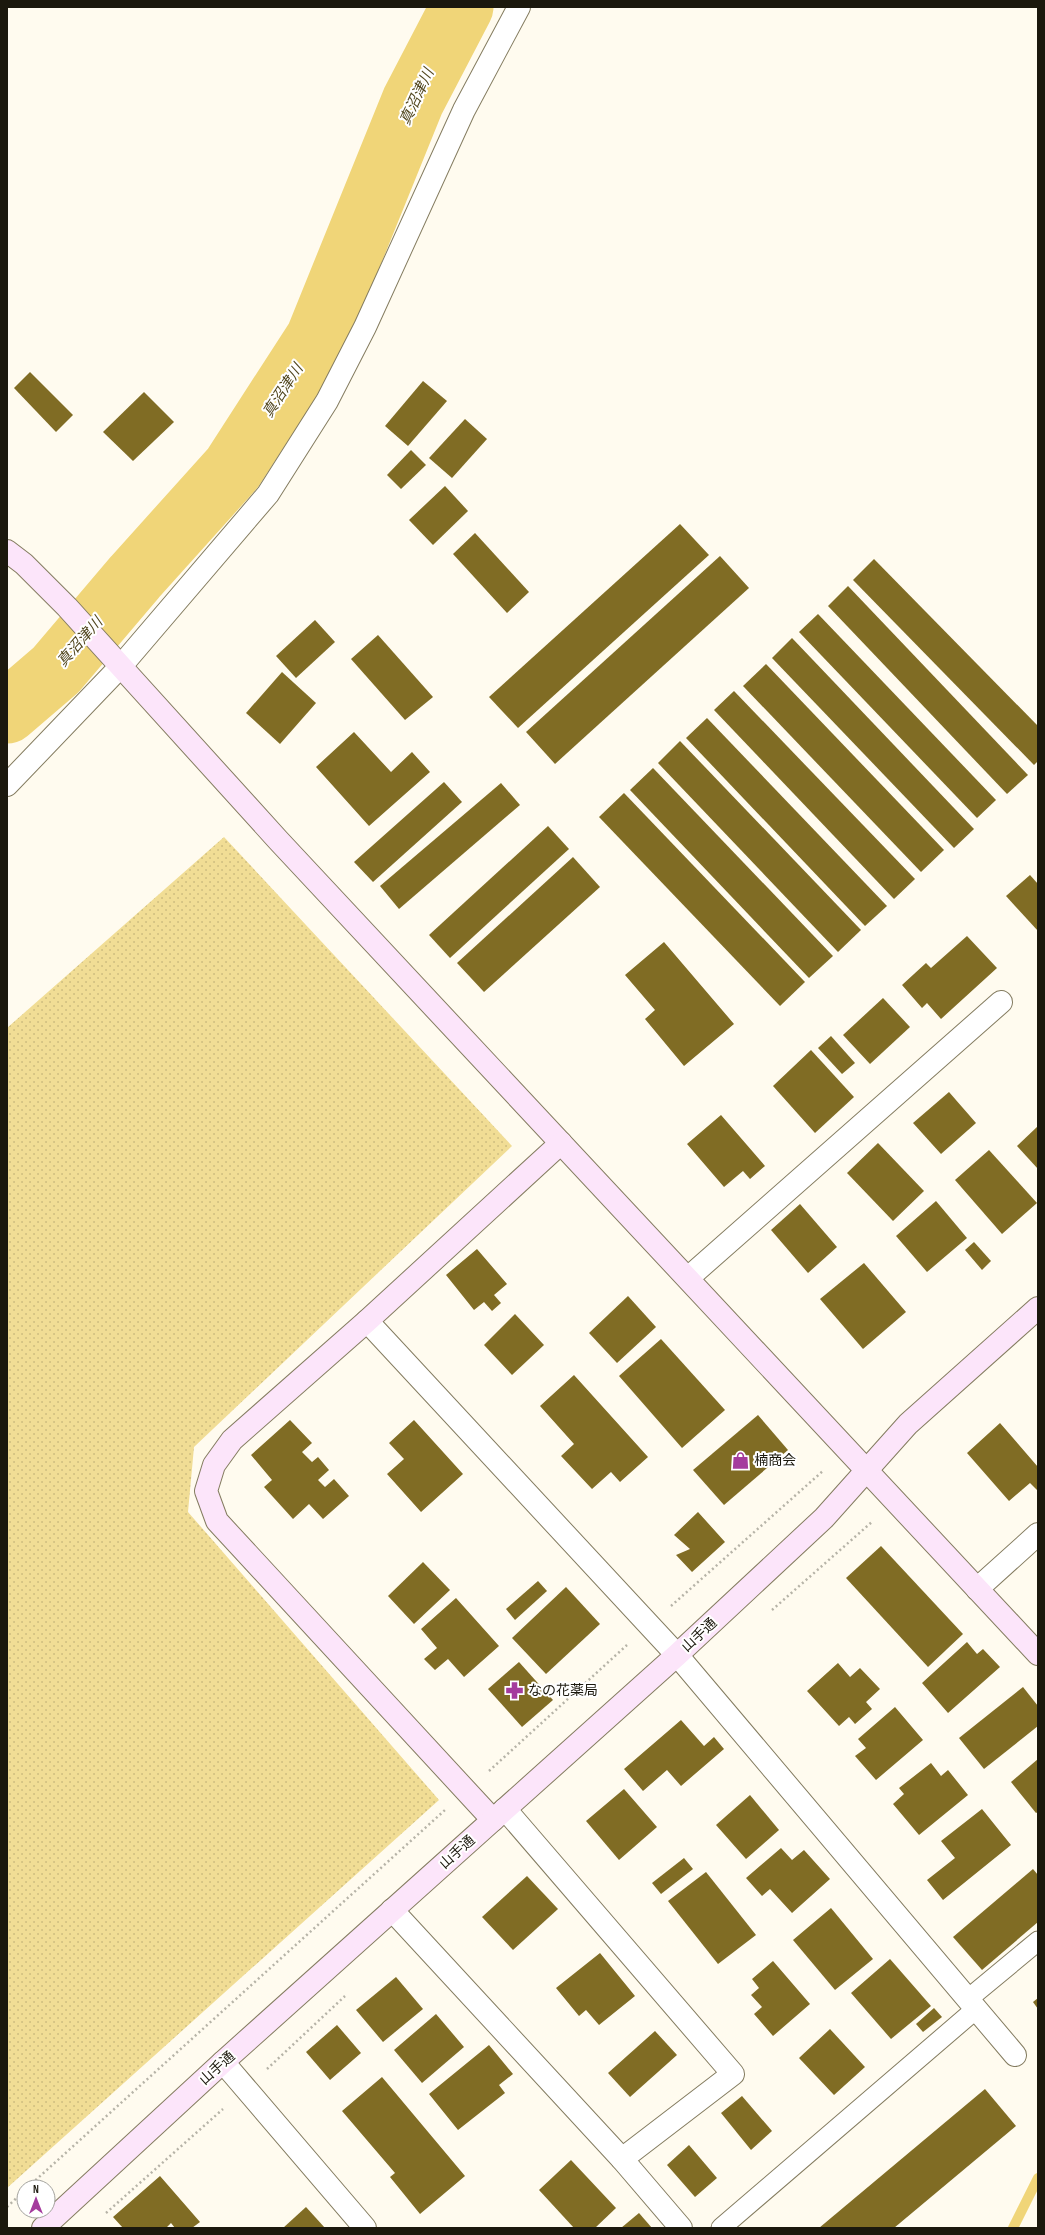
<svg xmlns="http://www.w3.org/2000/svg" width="1045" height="2235" font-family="'Sofia Sans Condensed','Noto Sans JP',sans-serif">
<defs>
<pattern id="grass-dots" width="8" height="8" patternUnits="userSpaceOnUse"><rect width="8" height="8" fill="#f1dd95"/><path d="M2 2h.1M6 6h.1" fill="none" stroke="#cebd7f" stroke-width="1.8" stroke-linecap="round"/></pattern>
</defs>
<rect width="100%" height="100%" fill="#fffbef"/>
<polygon fill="url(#grass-dots)" points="224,837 512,1146 194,1447 188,1512 439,1800 7,2188 7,1028"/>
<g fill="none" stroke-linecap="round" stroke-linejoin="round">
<polyline stroke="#f0d578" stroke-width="10" points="1013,2228 1038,2178"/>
<polyline stroke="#f0d578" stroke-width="63" points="7,712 56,670 135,577 233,468 317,338 413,101 462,7"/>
</g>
<g fill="#806c24">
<polygon points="30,372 73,415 56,432 14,388"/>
<polygon points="423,381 447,401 408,446 385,426"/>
<polygon points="144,392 174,422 133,461 103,432"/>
<polygon points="465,419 487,439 452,478 429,458"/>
<polygon points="411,450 426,465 401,489 387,475"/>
<polygon points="445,486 468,511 433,545 409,520"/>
<polygon points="680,524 709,555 518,728 489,697"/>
<polygon points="475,533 529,592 507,613 453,554"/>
<polygon points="720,556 749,588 555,764 526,732"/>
<polygon points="874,559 1038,726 1038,761 1034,765 853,580"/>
<polygon points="848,586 1028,775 1007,794 828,606"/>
<polygon points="818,614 996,800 977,818 799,632"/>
<polygon points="315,620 335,642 296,678 276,656"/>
<polygon points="378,635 433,697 405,720 351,659"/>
<polygon points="792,638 974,829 954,848 772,658"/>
<polygon points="766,664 944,850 921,872 743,686"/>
<polygon points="282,672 316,703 280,744 246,713"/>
<polygon points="734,691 915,879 894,899 714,710"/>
<polygon points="707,718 887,906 865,926 686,738"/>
<polygon points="354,732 391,772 412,752 430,772 369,826 316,767"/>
<polygon points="680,741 861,930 838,952 658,763"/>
<polygon points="653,768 833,956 809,978 630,790"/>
<polygon points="444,782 462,802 373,882 354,862"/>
<polygon points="501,783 520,805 399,909 380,886"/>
<polygon points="624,793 805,982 780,1006 599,817"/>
<polygon points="548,826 569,849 450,958 429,935"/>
<polygon points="573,857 600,887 484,992 457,963"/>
<polygon points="1030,875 1038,884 1038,931 1006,896"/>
<polygon points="967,936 997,968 941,1019 927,1003 922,1008 902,985 926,963 931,968"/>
<polygon points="664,942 734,1024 684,1066 645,1019 655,1010 625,975"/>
<polygon points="883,998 910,1027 870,1064 843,1035"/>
<polygon points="831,1036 855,1063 842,1074 818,1048"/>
<polygon points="811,1050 854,1097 815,1133 773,1086"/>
<polygon points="949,1092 976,1123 941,1154 913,1123"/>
<polygon points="721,1115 765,1166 750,1179 743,1171 724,1187 687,1144"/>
<polygon points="1038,1126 1038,1169 1017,1146"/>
<polygon points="878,1143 924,1191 893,1221 847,1173"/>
<polygon points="989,1150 1037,1203 1002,1234 955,1180"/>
<polygon points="936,1201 967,1238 927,1272 896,1236"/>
<polygon points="800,1204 837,1247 808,1273 771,1230"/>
<polygon points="974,1242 991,1261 982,1270 965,1250"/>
<polygon points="477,1249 507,1284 494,1295 501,1303 492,1311 484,1302 474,1310 446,1275"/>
<polygon points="864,1263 906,1312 863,1349 820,1299"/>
<polygon points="628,1296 656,1327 617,1363 589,1333"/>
<polygon points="515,1314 544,1345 512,1375 484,1345"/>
<polygon points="661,1339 725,1410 682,1448 619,1376"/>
<polygon points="574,1375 648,1457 620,1482 611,1472 592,1489 561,1456 574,1444 540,1406"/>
<polygon points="758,1415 788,1450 724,1505 693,1470"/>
<polygon points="290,1420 312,1443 302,1452 312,1462 318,1457 329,1470 318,1480 325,1487 334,1479 349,1496 323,1519 309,1504 293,1519 264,1487 272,1480 251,1455"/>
<polygon points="414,1420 463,1474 421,1512 387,1474 404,1459 389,1443"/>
<polygon points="1000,1423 1038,1467 1038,1491 1030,1483 1009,1501 967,1453"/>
<polygon points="698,1512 725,1542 692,1572 676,1555 690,1549 674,1535"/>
<polygon points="881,1546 963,1634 928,1667 846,1578"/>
<polygon points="423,1562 450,1590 414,1624 388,1596"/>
<polygon points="538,1581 547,1591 515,1620 506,1609"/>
<polygon points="566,1587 600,1624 546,1674 512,1638"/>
<polygon points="456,1598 499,1646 464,1677 448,1659 435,1670 424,1659 437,1648 421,1629"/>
<polygon points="967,1642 977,1654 983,1649 1000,1667 948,1713 922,1683"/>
<polygon points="519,1662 553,1700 522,1727 488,1689"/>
<polygon points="838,1663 850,1677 860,1668 880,1689 866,1702 872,1709 855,1724 849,1717 839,1726 807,1691"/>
<polygon points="1023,1687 1038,1706 1038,1726 984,1769 959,1738"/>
<polygon points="895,1707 923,1740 876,1780 855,1756 866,1748 858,1739"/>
<polygon points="681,1720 704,1746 714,1737 724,1749 681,1786 667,1770 643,1791 624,1769"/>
<polygon points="1038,1759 1038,1812 1036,1813 1011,1782"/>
<polygon points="931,1763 941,1776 948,1770 968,1795 919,1835 893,1804 904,1794 899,1788"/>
<polygon points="624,1789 657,1827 619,1860 586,1821"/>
<polygon points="750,1795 779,1830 746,1859 716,1825"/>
<polygon points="982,1809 1011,1845 943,1900 927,1880 955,1858 941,1841"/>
<polygon points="781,1848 792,1860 804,1850 830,1879 792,1913 770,1889 762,1896 746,1878"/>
<polygon points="684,1858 693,1869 661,1894 652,1883"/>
<polygon points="1033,1869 1038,1875 1038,1922 982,1970 953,1937"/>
<polygon points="706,1872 756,1935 718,1964 668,1901"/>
<polygon points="527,1876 558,1909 513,1950 482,1917"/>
<polygon points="831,1908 873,1959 835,1990 793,1940"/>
<polygon points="600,1953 635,1996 599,2025 586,2010 579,2016 556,1988"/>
<polygon points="890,1959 931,2006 891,2039 851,1993"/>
<polygon points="773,1961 810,2004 773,2036 754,2014 762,2007 751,1995 759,1988 752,1979"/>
<polygon points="396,1977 423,2009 383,2042 356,2010"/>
<polygon points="1038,1998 1038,2009 1033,2002"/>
<polygon points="934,2008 942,2017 923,2032 916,2024"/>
<polygon points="436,2014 464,2047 422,2083 394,2050"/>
<polygon points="337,2025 361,2053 330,2080 306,2052"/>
<polygon points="830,2029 865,2067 834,2095 799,2058"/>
<polygon points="655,2031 677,2055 630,2097 608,2073"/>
<polygon points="489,2045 513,2074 499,2085 505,2093 458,2130 429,2094"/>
<polygon points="382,2077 465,2176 420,2214 390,2177 395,2173 342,2111"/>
<polygon points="985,2089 1016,2126 894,2228 819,2228"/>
<polygon points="742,2096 772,2131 751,2150 721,2113"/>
<polygon points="689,2145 717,2178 695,2197 667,2165"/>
<polygon points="571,2160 616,2208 595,2228 574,2228 539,2190"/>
<polygon points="160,2176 200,2222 192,2228 175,2228 171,2223 166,2228 123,2228 113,2217"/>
<polygon points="306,2207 325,2228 283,2228"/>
<polygon points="639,2213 652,2228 621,2228"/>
</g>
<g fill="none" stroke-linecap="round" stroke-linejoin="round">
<defs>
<g id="lane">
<polyline points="968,1999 1038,1941"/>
<polyline points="721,2228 976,2009"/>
</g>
<g id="street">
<polyline points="7,785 121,666 268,494 327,401 365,327 464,110 519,7"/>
<polyline points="688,1278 1001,1002"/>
<polyline points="367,1321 677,1655 1015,2055"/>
<polyline points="977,1589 1038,1534"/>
<polyline points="505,1809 733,2074 622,2159"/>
<polyline points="392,1910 622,2159 681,2228"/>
<polyline points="223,2062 365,2228"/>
</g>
<g id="secondary">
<polyline points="7,551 24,564 67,607 278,840 1038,1654"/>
<polyline points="493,1820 217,1521 206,1491 214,1465 232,1440 367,1321 561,1143"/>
<polyline points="43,2228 223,2062 677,1655 824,1518 908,1424 1038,1308"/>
</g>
</defs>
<use href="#lane" stroke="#847c60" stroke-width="21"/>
<use href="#street" stroke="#847c60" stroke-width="24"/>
<use href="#secondary" stroke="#847c60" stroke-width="24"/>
<g stroke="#b6b3a7" stroke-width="2.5" stroke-dasharray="2 3" stroke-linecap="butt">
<polyline points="671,1606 824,1470"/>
<polyline points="772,1610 873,1521"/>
<polyline points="489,1771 627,1645"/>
<polyline points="267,2069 345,1996"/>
<polyline points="28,2187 445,1810"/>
<polyline points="7,2207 24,2191"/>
<polyline points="106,2213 223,2109"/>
</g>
<use href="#lane" stroke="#fff" stroke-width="19"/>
<use href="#street" stroke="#fff" stroke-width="22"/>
<use href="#secondary" stroke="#fce5fa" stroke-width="22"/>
</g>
<defs>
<symbol id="shop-bare" viewBox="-9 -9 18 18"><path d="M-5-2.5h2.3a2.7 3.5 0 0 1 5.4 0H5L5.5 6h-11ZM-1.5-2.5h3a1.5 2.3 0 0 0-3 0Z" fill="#a43b9d" stroke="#fff" stroke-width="2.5" paint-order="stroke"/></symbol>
<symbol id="pharmacy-bare" viewBox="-9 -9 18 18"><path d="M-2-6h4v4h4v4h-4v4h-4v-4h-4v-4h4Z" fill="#a43b9d" stroke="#fff" stroke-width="2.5" paint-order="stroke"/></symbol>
</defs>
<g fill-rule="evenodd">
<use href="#shop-bare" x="728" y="1448" width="25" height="25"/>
<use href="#pharmacy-bare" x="502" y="1678" width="25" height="25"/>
</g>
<g text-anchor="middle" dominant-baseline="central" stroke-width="4" stroke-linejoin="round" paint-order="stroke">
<g font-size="14" fill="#1b180d" stroke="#fff" text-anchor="start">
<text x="754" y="1460">楠商会</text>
<text x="528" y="1690">なの花薬局</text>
</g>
<g font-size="14" fill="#1b180d" stroke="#fff">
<text transform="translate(699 1635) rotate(-43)">山手通</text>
<text transform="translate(457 1852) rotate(-42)">山手通</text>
<text transform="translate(217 2068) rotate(-42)">山手通</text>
</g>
<g font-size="15" font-style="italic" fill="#52471f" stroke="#fff">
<text transform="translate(417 97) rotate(-65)">真沼津川</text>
<text transform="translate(283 391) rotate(-57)">真沼津川</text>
<text transform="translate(80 642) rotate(-49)">真沼津川</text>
</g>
</g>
<rect width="1045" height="2235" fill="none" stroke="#1b180d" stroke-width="16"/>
<g transform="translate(36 2199)"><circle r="19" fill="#ffffff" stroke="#a4a39e"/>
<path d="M0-3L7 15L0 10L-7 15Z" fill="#a43b9d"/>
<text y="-6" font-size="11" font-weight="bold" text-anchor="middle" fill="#1b180d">N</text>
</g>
</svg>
